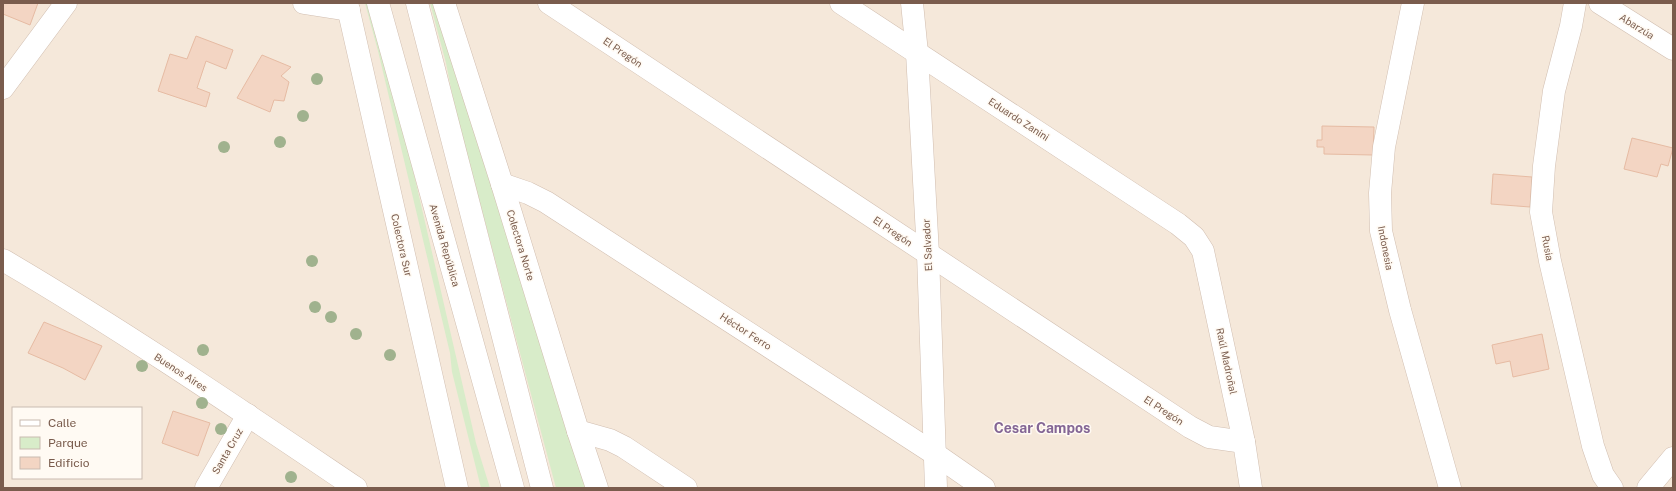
<svg xmlns="http://www.w3.org/2000/svg" width="1676" height="491" font-family="'Public Sans',sans-serif">
<rect width="100%" height="100%" fill="#fdf6ec"/>
<path fill="#f5e8da" fill-rule="evenodd" d="M3 3H1673V488H3ZM13 408H141V478H13Z"/>
<g fill="#d8ecc9">
<polygon points="365,3 372,3 389,66 476,443 490,488 481,488 452,372 450,353 378,51"/>
<polygon points="430,3 436,3 586,488 556,488 455,109 446,63"/>
</g>
<g fill="#f3d5c3" stroke="#e6bba3">
<polygon points="3,3 38,3 30,25 3,14"/>
<polygon points="196,36 233,50 226,69 206,61 197,88 210,93 206,107 158,91 170,54 187,59"/>
<polygon points="262,55 291,67 281,76 289,82 284,101 274,100 270,112 237,98"/>
<polygon points="1322,126 1374,127 1373,155 1324,154 1324,147 1317,147 1317,140 1322,140"/>
<polygon points="1632,138 1673,148 1668,166 1661,164 1657,177 1624,169"/>
<polygon points="1493,174 1532,177 1530,207 1491,204"/>
<polygon points="44,322 102,346 85,380 63,368 28,353"/>
<polygon points="1542,334 1549,369 1513,377 1510,361 1496,364 1492,345"/>
<polygon points="173,411 210,423 198,456 162,443"/>
</g>
<g fill="none" stroke-linecap="round" stroke-linejoin="round">
<defs>
<g id="minor">
<polyline points="304,3 349,10"/>
<polyline points="347,3 457,488"/>
<polyline points="444,3 502,184 578,431 597,488"/>
<polyline points="549,3 1190,427 1209,437 1244,442"/>
<polyline points="841,3 1178,224 1194,237 1203,251 1244,442 1251,488"/>
<polyline points="912,3 917,53 928,254 936,488"/>
<polyline points="1413,3 1384,147 1380,193 1381,231 1400,310 1450,488"/>
<polyline points="1575,3 1571,26 1554,91 1544,166 1541,212 1550,261 1593,446 1603,475 1612,488"/>
<polyline points="1600,3 1673,49"/>
<polyline points="3,88 66,3"/>
<polyline points="502,184 528,193 546,202 935,454 984,488"/>
<path d="M3 260C124 331 240 410 356 488"/>
<polyline points="578,431 610,440 624,447 686,488"/>
<polyline points="206,488 248,415"/>
<polyline points="1648,488 1673,458"/>
</g>
<g id="tertiary">
<polyline points="378,3 513,488"/>
<polyline points="417,3 542,488"/>
</g>
</defs>
<use href="#minor" stroke="#d1beb0" stroke-width="23"/>
<use href="#tertiary" stroke="#d1beb0" stroke-width="23"/>
<use href="#minor" stroke="#fff" stroke-width="22"/>
<use href="#tertiary" stroke="#fff" stroke-width="22"/>
</g>
<g fill="#a0b28e">
<circle cx="317" cy="79" r="6"/>
<circle cx="303" cy="116" r="6"/>
<circle cx="280" cy="142" r="6"/>
<circle cx="224" cy="147" r="6"/>
<circle cx="312" cy="261" r="6"/>
<circle cx="315" cy="307" r="6"/>
<circle cx="331" cy="317" r="6"/>
<circle cx="356" cy="334" r="6"/>
<circle cx="203" cy="350" r="6"/>
<circle cx="390" cy="355" r="6"/>
<circle cx="142" cy="366" r="6"/>
<circle cx="202" cy="403" r="6"/>
<circle cx="221" cy="429" r="6"/>
<circle cx="291" cy="477" r="6"/>
</g>
<g text-anchor="middle" dominant-baseline="central" stroke-width="3" stroke-linejoin="round" paint-order="stroke">
<g font-size="10" fill="#7a5c4d" stroke="#fffaf3">
<text transform="translate(1637 26) rotate(32)">Abarzúa</text>
<text transform="translate(623 52) rotate(34)">El Pregón</text>
<text transform="translate(1019 119) rotate(33)">Eduardo Zanini</text>
<text transform="translate(893 231) rotate(34)">El Pregón</text>
<text transform="translate(402 245) rotate(77)">Colectora Sur</text>
<text transform="translate(445 245) rotate(74)">Avenida República</text>
<text transform="translate(521 245) rotate(73)">Colectora Norte</text>
<text transform="translate(927 245) rotate(-93)">El Salvador</text>
<text transform="translate(1386 248) rotate(79)">Indonesia</text>
<text transform="translate(1548 248) rotate(79)">Rusia</text>
<text transform="translate(746 331) rotate(33)">Héctor Ferro</text>
<text transform="translate(1227 361) rotate(78)">Raúl Madroñal</text>
<text transform="translate(181 372) rotate(33)">Buenos Aires</text>
<text transform="translate(1164 410) rotate(33)">El Pregón</text>
<text transform="translate(227 451) rotate(-60)">Santa Cruz</text>
</g>
<g font-size="14" font-weight="bold" fill="#846695" stroke="#fffaf3">
<text x="1042" y="428">Cesar Campos</text>
</g>
</g>
<rect width="1676" height="491" fill="none" stroke="#7a5c4d" stroke-width="8"/>
<rect x="12" y="407" width="130" height="72" fill="#fffaf3" stroke="#cabbb1"/>
<rect x="20" y="420" width="20" height="6" fill="#ffffff" stroke="#cabbb1"/>
<text x="48" y="427" font-size="12" fill="#7a5c4d">Calle</text>
<rect x="20" y="437" width="20" height="12" fill="#d8ecc9" stroke="#cabbb1"/>
<text x="48" y="447" font-size="12" fill="#7a5c4d">Parque</text>
<rect x="20" y="457" width="20" height="12" fill="#f3d5c3" stroke="#cabbb1"/>
<text x="48" y="467" font-size="12" fill="#7a5c4d">Edificio</text>
</svg>
